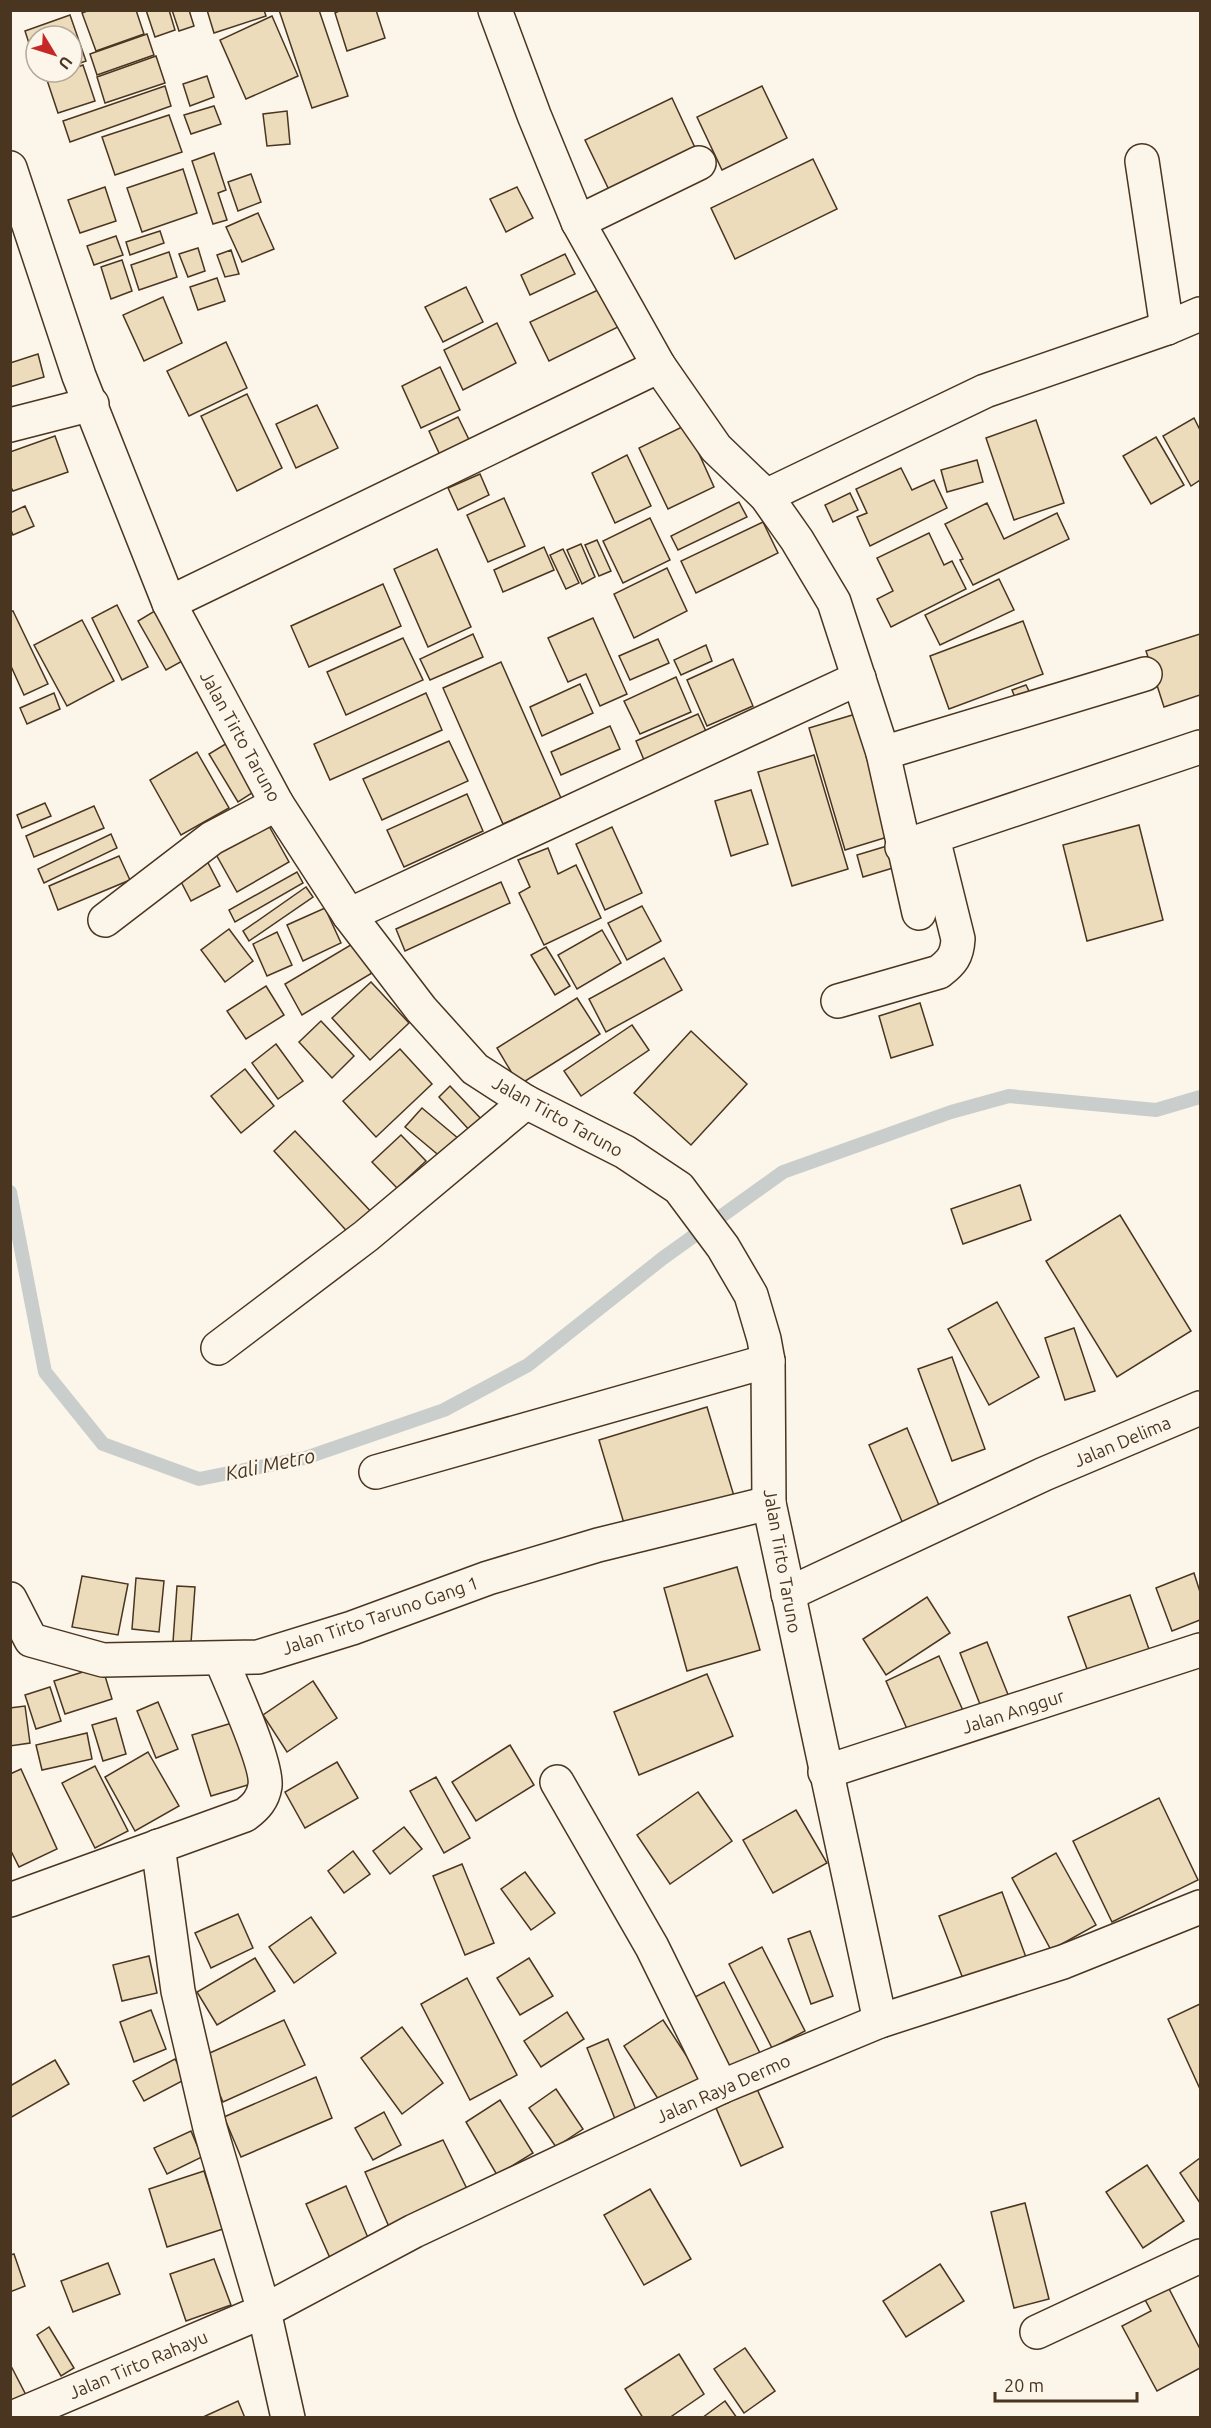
<svg xmlns="http://www.w3.org/2000/svg" width="1211" height="2428" font-family="Ubuntu,sans-serif">
<rect width="100%" height="100%" fill="#fbf6e9"/>
<g fill="none" stroke-linecap="round" stroke-linejoin="round">
<polyline stroke="#c9cecd" stroke-width="14" points="10,1192 45,1372 103,1444 199,1479 305,1458 444,1410 528,1365 663,1258 783,1172 951,1112 1009,1096 1156,1110 1200,1097"/>
</g>
<g fill="#ecdcbc" stroke="#4a3520" stroke-width="1.5">
<polygon points="90,10 136,10 144,34 96,51 82,13"/>
<polygon points="146,10 169,10 175,30 155,37"/>
<polygon points="172,10 189,10 194,26 179,31"/>
<polygon points="207,10 264,10 266,16 214,33"/>
<polygon points="279,10 319,10 348,96 312,108"/>
<polygon points="341,10 376,10 385,38 347,51 335,13"/>
<polygon points="70,15 86,61 72,66 72,36 36,36 36,65 25,31"/>
<polygon points="272,16 298,76 246,99 220,40"/>
<polygon points="147,34 154,55 97,75 90,54"/>
<polygon points="156,56 165,83 105,103 97,77"/>
<polygon points="83,65 95,101 58,113 46,77 62,72 72,72 72,69"/>
<polygon points="207,76 214,97 190,106 183,84"/>
<polygon points="165,86 171,106 70,142 63,121"/>
<polygon points="762,86 787,138 722,170 697,117"/>
<polygon points="672,98 697,152 611,194 585,140"/>
<polygon points="214,106 221,124 191,134 184,115"/>
<polygon points="287,111 290,144 267,146 263,114"/>
<polygon points="169,115 182,152 115,175 102,137"/>
<polygon points="214,153 226,190 218,193 227,220 213,224 192,161"/>
<polygon points="813,159 837,209 735,259 711,208"/>
<polygon points="183,169 197,213 142,232 127,188"/>
<polygon points="251,174 261,202 238,211 228,182"/>
<polygon points="105,187 116,221 80,233 68,200"/>
<polygon points="517,187 533,218 506,232 490,199"/>
<polygon points="258,213 274,249 242,262 226,227"/>
<polygon points="160,231 164,243 130,255 126,242"/>
<polygon points="116,236 123,255 94,265 87,246"/>
<polygon points="198,248 205,271 188,277 179,254"/>
<polygon points="231,250 239,274 225,277 217,255"/>
<polygon points="169,252 177,277 139,290 131,265"/>
<polygon points="565,254 575,274 530,295 521,275"/>
<polygon points="122,260 132,291 111,299 101,267"/>
<polygon points="217,278 225,301 198,310 190,287"/>
<polygon points="466,287 483,322 443,342 425,307"/>
<polygon points="600,289 618,327 549,361 530,322"/>
<polygon points="163,297 182,343 144,361 123,315"/>
<polygon points="497,323 516,363 463,390 444,350"/>
<polygon points="226,342 247,388 189,416 167,371"/>
<polygon points="38,354 44,377 10,387 10,363"/>
<polygon points="440,367 460,410 421,428 402,386"/>
<polygon points="247,394 282,468 237,491 201,416"/>
<polygon points="317,405 338,448 296,468 276,424"/>
<polygon points="458,417 475,452 445,466 429,431"/>
<polygon points="1194,418 1200,430 1200,480 1191,486 1163,436"/>
<polygon points="1036,420 1064,503 1014,520 986,438"/>
<polygon points="686,425 714,487 668,509 639,448"/>
<polygon points="55,436 68,472 13,491 10,486 10,452"/>
<polygon points="1156,437 1184,485 1151,504 1123,456"/>
<polygon points="627,455 651,506 615,523 592,473"/>
<polygon points="977,460 983,482 947,492 941,470"/>
<polygon points="901,468 912,490 934,480 947,508 870,546 857,517 867,513 856,489"/>
<polygon points="480,474 489,495 458,510 448,488"/>
<polygon points="850,493 858,510 833,522 825,505"/>
<polygon points="504,498 525,546 488,562 467,515"/>
<polygon points="739,502 747,517 678,550 671,536"/>
<polygon points="987,503 1004,539 1057,513 1069,539 973,585 960,560 963,559 945,524"/>
<polygon points="25,506 34,526 13,535 10,528 10,513"/>
<polygon points="650,518 670,560 623,583 603,541"/>
<polygon points="763,522 778,553 696,593 681,561"/>
<polygon points="929,533 944,565 952,561 966,589 891,627 877,599 893,591 877,558"/>
<polygon points="597,540 611,571 599,576 585,545"/>
<polygon points="581,544 595,577 582,584 567,550"/>
<polygon points="544,547 554,570 503,592 494,570"/>
<polygon points="437,549 471,627 428,647 394,569"/>
<polygon points="563,549 579,583 566,589 550,555"/>
<polygon points="667,568 687,611 634,638 614,594"/>
<polygon points="999,579 1014,610 940,645 925,615"/>
<polygon points="383,584 401,626 309,667 291,626"/>
<polygon points="117,605 148,667 122,680 92,618"/>
<polygon points="158,609 186,659 166,670 138,621"/>
<polygon points="13,611 48,684 24,695 10,664 10,612"/>
<polygon points="593,618 627,694 600,706 586,674 568,682 548,638"/>
<polygon points="82,620 114,681 67,706 34,645"/>
<polygon points="1023,621 1043,674 949,709 930,656"/>
<polygon points="473,634 483,657 430,680 420,659"/>
<polygon points="1200,634 1200,695 1164,707 1146,651"/>
<polygon points="403,638 423,680 346,715 327,672"/>
<polygon points="658,639 669,663 630,680 619,656"/>
<polygon points="706,645 712,661 681,675 674,660"/>
<polygon points="733,659 753,706 707,726 687,680"/>
<polygon points="501,662 561,798 503,824 443,688"/>
<polygon points="676,677 691,712 640,734 624,701"/>
<polygon points="580,684 593,713 542,736 530,707"/>
<polygon points="1026,685 1034,701 1019,708 1012,690"/>
<polygon points="54,693 60,709 27,724 20,708"/>
<polygon points="426,693 442,730 330,780 314,744"/>
<polygon points="859,713 894,835 845,850 809,728"/>
<polygon points="698,714 709,738 647,767 636,741"/>
<polygon points="610,726 620,749 561,775 551,752"/>
<polygon points="237,737 266,784 238,802 209,754"/>
<polygon points="449,741 468,781 382,820 363,779"/>
<polygon points="197,752 229,808 181,835 150,780"/>
<polygon points="814,755 848,869 792,886 758,772"/>
<polygon points="751,790 768,844 731,856 715,801"/>
<polygon points="467,794 483,831 404,867 387,830"/>
<polygon points="45,803 51,816 22,828 17,815"/>
<polygon points="94,806 104,828 34,857 26,836"/>
<polygon points="265,819 289,862 237,892 213,849"/>
<polygon points="1139,825 1163,920 1087,941 1063,845"/>
<polygon points="612,827 642,893 605,910 576,844"/>
<polygon points="111,834 117,848 44,883 38,869"/>
<polygon points="887,846 893,868 863,877 857,855"/>
<polygon points="548,848 558,874 576,865 601,918 544,945 519,893 530,887 518,860"/>
<polygon points="119,856 130,880 58,910 49,886"/>
<polygon points="205,857 220,886 191,901 176,872"/>
<polygon points="297,872 303,883 235,922 229,910"/>
<polygon points="501,882 510,903 405,951 396,929"/>
<polygon points="306,887 313,897 249,941 243,931"/>
<polygon points="642,906 661,941 627,960 608,923"/>
<polygon points="325,908 341,943 303,961 287,925"/>
<polygon points="229,929 253,961 225,982 201,950"/>
<polygon points="602,930 621,963 577,989 558,955"/>
<polygon points="277,932 292,965 267,976 253,944"/>
<polygon points="354,943 372,973 302,1015 285,984"/>
<polygon points="546,947 570,986 555,995 531,955"/>
<polygon points="664,958 682,990 606,1032 589,999"/>
<polygon points="371,982 409,1023 370,1060 332,1018"/>
<polygon points="266,986 284,1015 246,1039 227,1011"/>
<polygon points="577,998 600,1034 519,1085 497,1048"/>
<polygon points="920,1003 933,1045 891,1058 879,1016"/>
<polygon points="321,1021 354,1056 332,1078 299,1042"/>
<polygon points="632,1025 649,1050 581,1096 564,1071"/>
<polygon points="691,1031 747,1084 691,1145 634,1093"/>
<polygon points="276,1044 303,1081 278,1099 252,1063"/>
<polygon points="400,1049 432,1084 376,1137 343,1101"/>
<polygon points="245,1069 274,1106 241,1133 211,1096"/>
<polygon points="450,1086 484,1122 472,1133 439,1097"/>
<polygon points="422,1108 459,1139 442,1158 405,1127"/>
<polygon points="295,1131 376,1217 353,1238 274,1151"/>
<polygon points="401,1135 426,1161 397,1188 372,1162"/>
<polygon points="1020,1185 1031,1220 963,1244 951,1209"/>
<polygon points="1120,1215 1191,1331 1117,1377 1046,1261"/>
<polygon points="997,1302 1039,1377 989,1405 948,1329"/>
<polygon points="1074,1328 1095,1391 1065,1400 1045,1338"/>
<polygon points="952,1357 985,1449 952,1461 918,1369"/>
<polygon points="707,1407 734,1496 626,1530 599,1440"/>
<polygon points="907,1428 941,1510 904,1526 869,1445"/>
<polygon points="737,1567 760,1650 687,1671 664,1588"/>
<polygon points="1194,1573 1200,1592 1200,1620 1172,1631 1156,1588"/>
<polygon points="82,1576 128,1584 118,1635 72,1627"/>
<polygon points="136,1578 164,1581 159,1632 132,1629"/>
<polygon points="177,1586 195,1587 191,1643 173,1642"/>
<polygon points="1130,1595 1151,1655 1090,1677 1068,1617"/>
<polygon points="927,1597 950,1633 886,1675 863,1639"/>
<polygon points="987,1642 1011,1702 983,1712 960,1653"/>
<polygon points="939,1656 964,1713 911,1738 886,1681"/>
<polygon points="102,1666 112,1699 65,1714 54,1681"/>
<polygon points="707,1674 733,1736 639,1775 614,1712"/>
<polygon points="313,1681 337,1718 287,1752 263,1715"/>
<polygon points="50,1687 61,1721 36,1729 25,1695"/>
<polygon points="158,1702 178,1749 156,1758 137,1711"/>
<polygon points="25,1706 30,1743 10,1746 10,1708"/>
<polygon points="116,1718 126,1754 103,1761 92,1725"/>
<polygon points="232,1723 251,1784 211,1796 192,1735"/>
<polygon points="87,1733 92,1759 42,1770 36,1745"/>
<polygon points="510,1745 534,1785 476,1821 452,1782"/>
<polygon points="148,1752 179,1806 135,1831 105,1777"/>
<polygon points="337,1762 358,1798 305,1828 285,1792"/>
<polygon points="95,1766 128,1831 95,1848 62,1783"/>
<polygon points="21,1769 57,1849 19,1867 10,1849 10,1774"/>
<polygon points="436,1777 470,1838 444,1853 410,1791"/>
<polygon points="698,1792 732,1841 670,1884 637,1835"/>
<polygon points="1159,1798 1198,1880 1112,1922 1073,1841"/>
<polygon points="796,1810 827,1863 773,1893 743,1840"/>
<polygon points="404,1827 422,1849 390,1874 373,1851"/>
<polygon points="353,1851 370,1874 344,1893 328,1871"/>
<polygon points="1056,1853 1096,1925 1051,1950 1012,1878"/>
<polygon points="462,1864 494,1943 465,1955 433,1876"/>
<polygon points="525,1872 555,1913 531,1930 501,1889"/>
<polygon points="1002,1892 1027,1960 965,1984 939,1916"/>
<polygon points="238,1914 253,1948 211,1968 195,1933"/>
<polygon points="311,1917 336,1953 294,1983 269,1947"/>
<polygon points="810,1931 833,1996 811,2004 788,1939"/>
<polygon points="762,1947 805,2031 772,2048 729,1964"/>
<polygon points="149,1956 157,1993 122,2001 113,1965"/>
<polygon points="255,1958 275,1991 217,2025 197,1992"/>
<polygon points="529,1958 553,1996 520,2015 497,1978"/>
<polygon points="467,1978 517,2075 470,2100 421,2004"/>
<polygon points="724,1982 761,2055 730,2070 693,1998"/>
<polygon points="1200,2004 1200,2089 1168,2019"/>
<polygon points="151,2010 166,2049 134,2062 120,2022"/>
<polygon points="567,2012 584,2039 541,2067 524,2041"/>
<polygon points="284,2020 305,2065 223,2102 203,2056"/>
<polygon points="663,2020 701,2078 662,2105 624,2046"/>
<polygon points="402,2027 443,2083 402,2114 361,2058"/>
<polygon points="608,2039 638,2115 617,2124 587,2048"/>
<polygon points="175,2059 186,2079 144,2101 133,2081"/>
<polygon points="55,2060 69,2084 10,2118 10,2086"/>
<polygon points="316,2077 332,2118 241,2157 224,2117"/>
<polygon points="556,2089 583,2129 556,2147 529,2108"/>
<polygon points="757,2089 783,2147 741,2166 716,2108"/>
<polygon points="500,2100 533,2153 497,2175 466,2122"/>
<polygon points="384,2112 401,2145 373,2160 355,2128"/>
<polygon points="191,2131 202,2157 167,2174 154,2148"/>
<polygon points="443,2140 469,2193 390,2229 365,2172"/>
<polygon points="1200,2158 1200,2203 1180,2173"/>
<polygon points="1147,2165 1184,2221 1143,2248 1106,2192"/>
<polygon points="204,2171 223,2229 167,2247 149,2189"/>
<polygon points="346,2186 369,2240 330,2258 306,2204"/>
<polygon points="650,2189 691,2259 644,2285 604,2215"/>
<polygon points="1025,2203 1049,2299 1014,2308 991,2212"/>
<polygon points="14,2254 25,2286 10,2292 10,2255"/>
<polygon points="214,2259 231,2305 186,2321 170,2274"/>
<polygon points="108,2263 120,2294 73,2312 61,2281"/>
<polygon points="940,2264 964,2301 906,2337 883,2301"/>
<polygon points="1165,2281 1200,2349 1200,2368 1157,2391 1122,2326 1151,2311 1142,2294"/>
<polygon points="49,2327 74,2368 61,2376 37,2335"/>
<polygon points="745,2348 775,2391 744,2413 714,2369"/>
<polygon points="679,2354 704,2394 669,2418 643,2418 625,2389"/>
<polygon points="10,2364 28,2399 10,2408"/>
<polygon points="238,2401 245,2418 201,2418"/>
<polygon points="725,2401 737,2418 702,2418"/>
</g>
<g fill="none" stroke-linecap="round" stroke-linejoin="round">
<defs>
<g id="minor">
<polyline points="495,10 534,115 578,222 659,366 716,448 766,496 797,540 834,602 883,753 919,913"/>
<polyline points="1142,161 1167,328"/>
<polyline points="10,168 79,376 169,603 277,804 349,915 421,1009 475,1069 526,1102 625,1152 679,1188 723,1247 751,1295 764,1339 768,1361 769,1503 880,2021"/>
<polyline points="578,222 699,163"/>
<polyline points="10,425 92,404"/>
<polyline points="766,496 985,391 1167,328 1200,314"/>
<polyline points="169,603 659,366"/>
<polyline points="883,753 1145,674"/>
<polyline points="902,847 1200,747"/>
<polyline points="349,915 859,678"/>
<polyline points="105,920 212,838 277,804"/>
<path d="M838 1001 939 972C952 962 957 956 958 939L933 838"/>
<polyline points="218,1348 366,1236 526,1102"/>
<polyline points="376,1472 768,1361"/>
<polyline points="788,1594 1044,1474 1200,1408"/>
<polyline points="10,1599 31,1640 103,1660 258,1657 352,1628 488,1578 598,1545 769,1503"/>
<polyline points="825,1772 1200,1650"/>
<polyline points="557,1782 652,1947 721,2087"/>
<polyline points="158,1846 178,1991 210,2128 264,2311 288,2418"/>
<path d="M10 1900 245 1815C256 1807 263 1799 265 1786 268 1764 231 1684 221 1659"/>
<polyline points="1037,2332 1200,2256"/>
<polyline points="12,2418 264,2311 414,2231 721,2087 880,2021 1063,1962 1200,1907"/>
</g>
</defs>
<use href="#minor" stroke="#4a3520" stroke-width="36"/>
<use href="#minor" stroke="#fbf6e9" stroke-width="33"/>
</g>
<g text-anchor="middle" dominant-baseline="central" stroke-width="4.5" stroke-linejoin="round" paint-order="stroke">
<g font-size="18" fill="#4a3520" stroke="#fbf6e9">
<text transform="translate(241 736) rotate(61)">Jalan Tirto Taruno</text>
<text transform="translate(558 1116) rotate(29)">Jalan Tirto Taruno</text>
<text transform="translate(1122 1441) rotate(-23)">Jalan Delima</text>
<text transform="translate(783 1561) rotate(80)">Jalan Tirto Taruno</text>
<text transform="translate(380 1615) rotate(-19)">Jalan Tirto Taruno Gang 1</text>
<text transform="translate(1013 1711) rotate(-18)">Jalan Anggur</text>
<text transform="translate(723 2088) rotate(-24)">Jalan Raya Dermo</text>
<text transform="translate(138 2364) rotate(-23)">Jalan Tirto Rahayu</text>
</g>
<g font-size="20" font-style="italic" fill="#4a3520" stroke="#fbf6e9">
<text transform="translate(270 1464) rotate(-12)">Kali Metro</text>
</g>
</g>
<rect width="1211" height="2428" fill="none" stroke="#4a3520" stroke-width="24"/>
<g transform="translate(54 54) rotate(128)"><circle r="28" fill="#fbf6e9" stroke="#b4a999" stroke-width="1.5"/>
<path d="M0-4.5L10 22L0 15L-10 22Z" fill="#c62828"/>
<text y="-9" font-size="16" font-weight="bold" text-anchor="middle" fill="#4a3520">U</text>
</g>
<path d="M995 2392v9h142v-9" fill="none" stroke="#4a3520" stroke-width="3"/>
<text x="1004" y="2392" font-size="18" fill="#4a3520" stroke="#fbf6e9" stroke-width="4.5" paint-order="stroke">20 m</text>
</svg>
